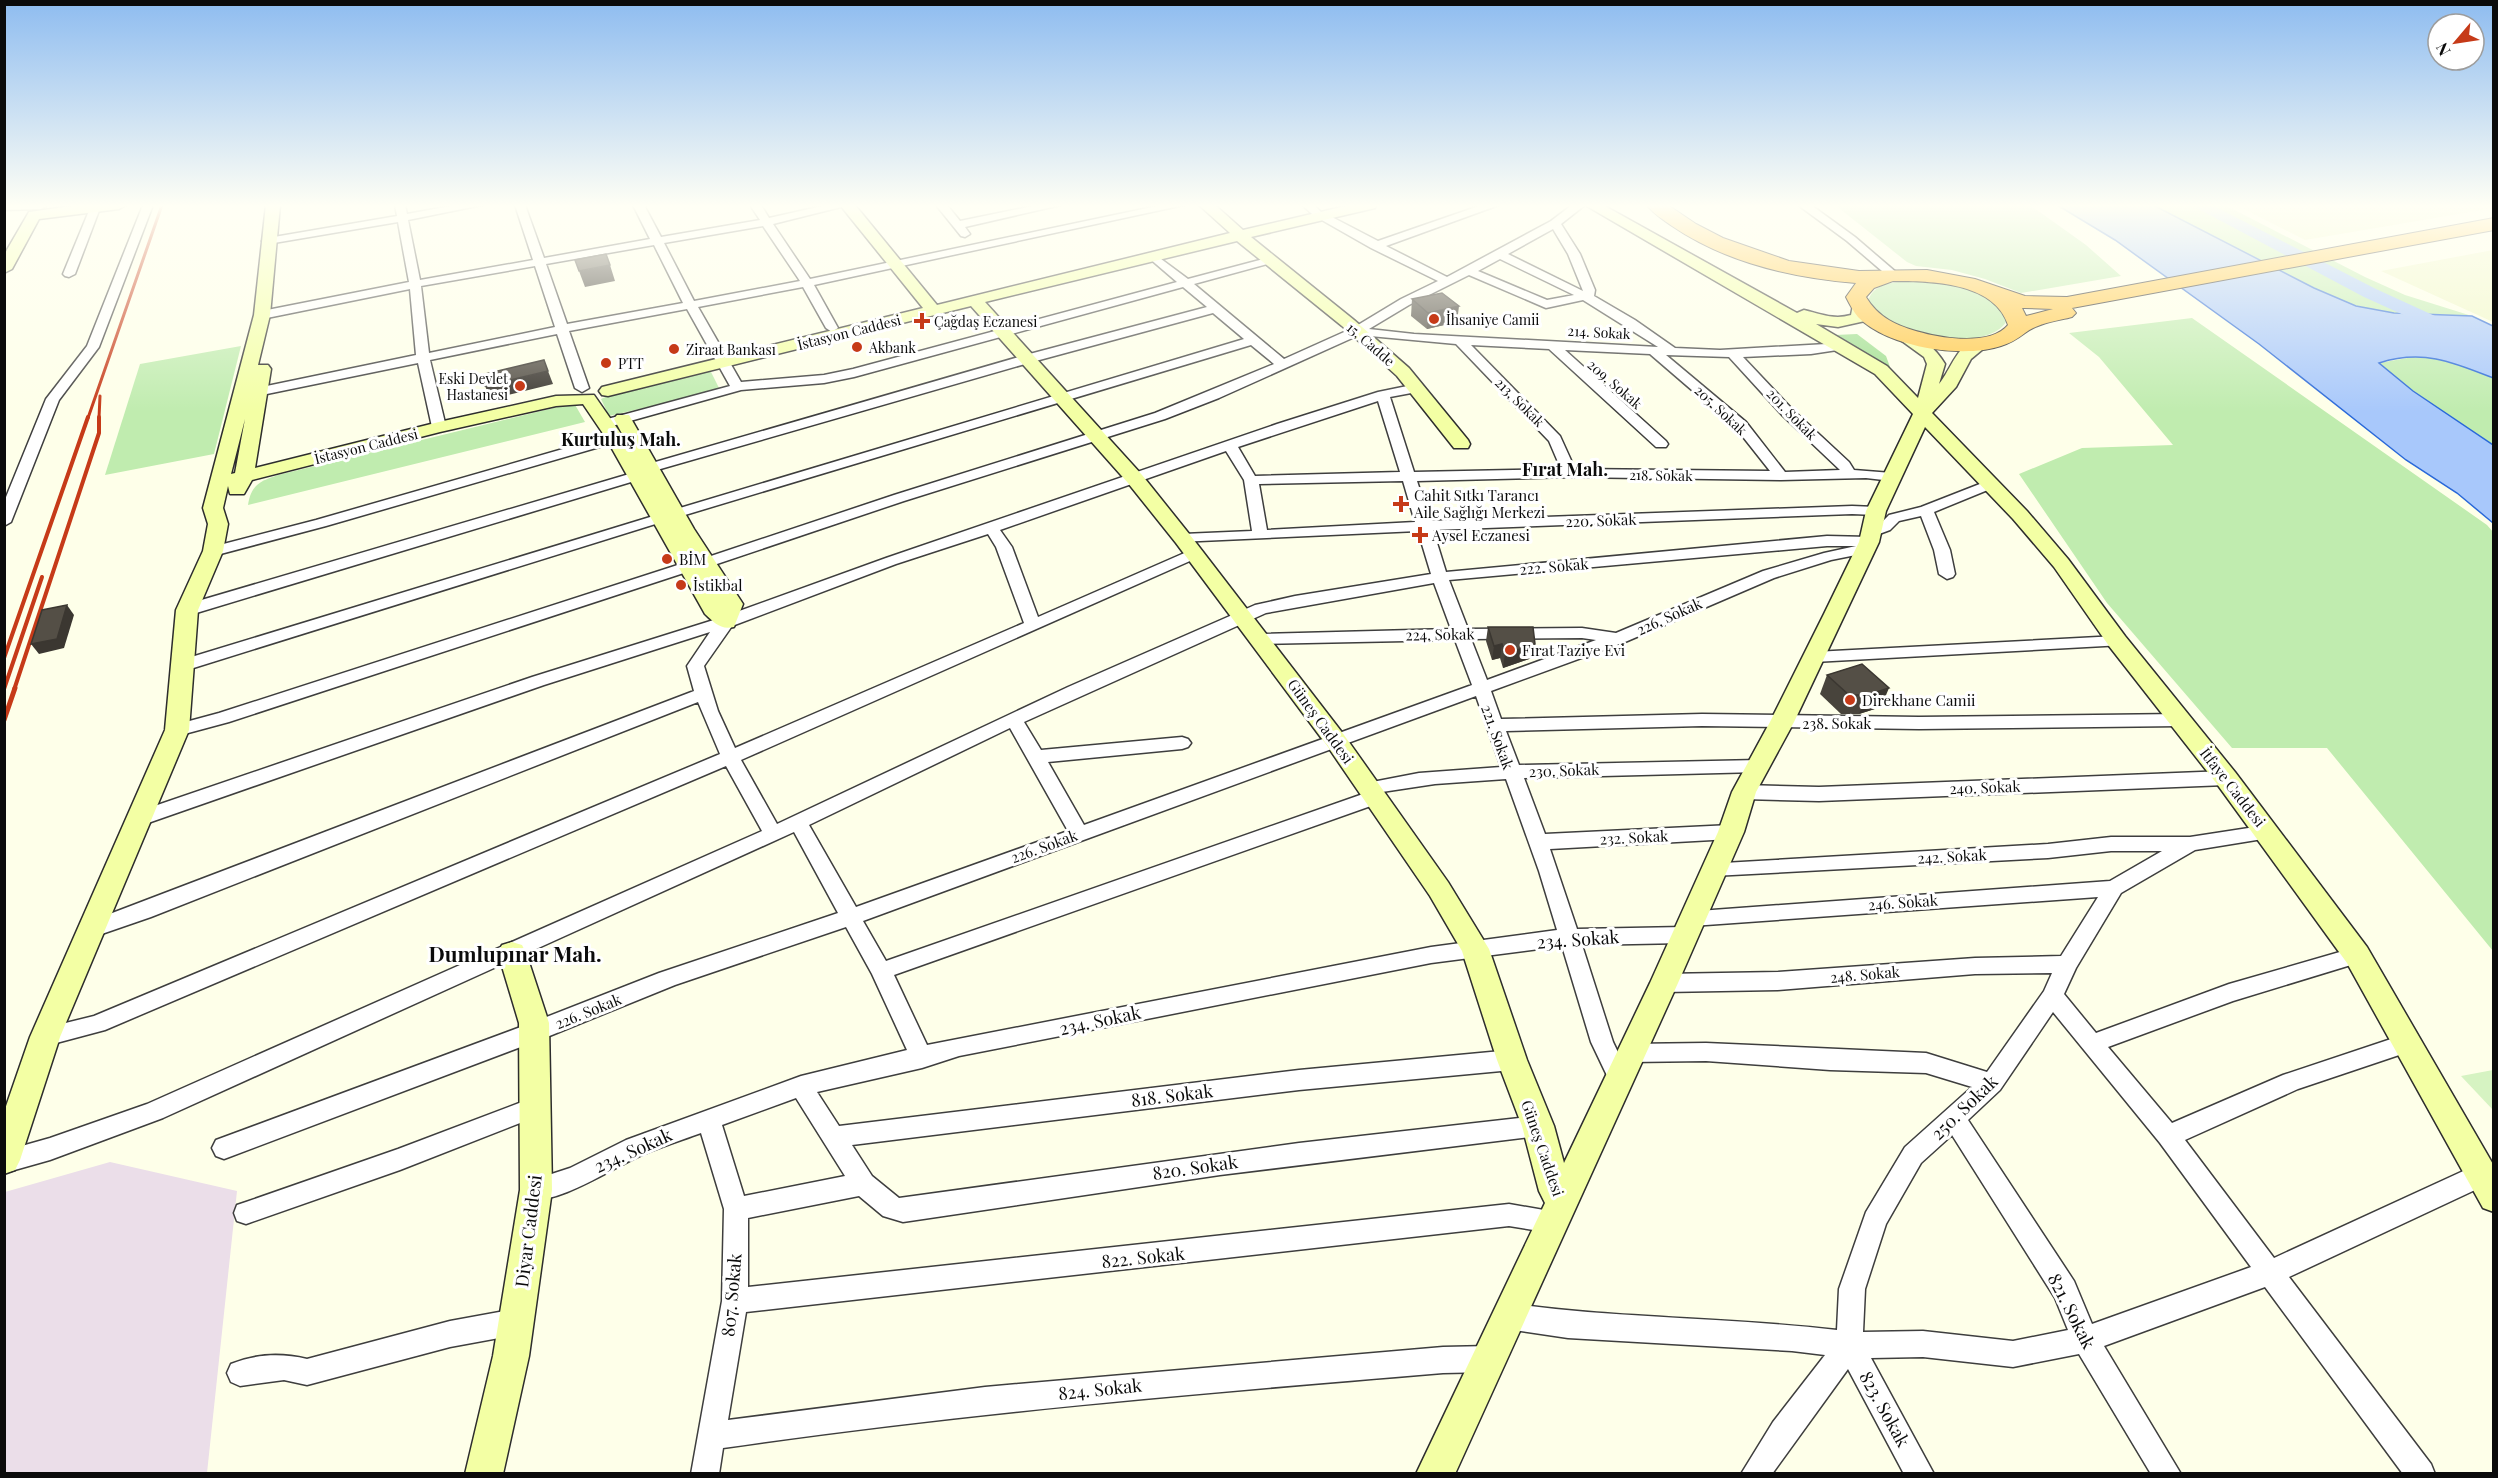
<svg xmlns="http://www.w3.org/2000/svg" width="2498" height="1478" font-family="'Playfair Display',serif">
<rect width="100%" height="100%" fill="#feffe9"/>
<polygon fill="#ebdee9" points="110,1162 237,1191 207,1473 5,1474 5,1192"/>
<g fill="#f0f7c6">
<polygon points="2236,205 2493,205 2494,208 2305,240"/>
<polygon points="2493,250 2493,322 2381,271"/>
</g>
<g fill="#c0ecaf">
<polygon points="1835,205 2030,205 2086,245 2121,276 2021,293 1985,279 1952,270 1916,266 1907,262"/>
<polygon points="2153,205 2225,205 2365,277 2405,295 2472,316 2394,313 2356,307 2314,288"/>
<path d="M1913 281C1943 283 1997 287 2006 322 1988 351 1907 338 1884 320 1878 315 1873 307 1868 301 1874 282 1895 282 1913 281Z"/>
<polygon points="2192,318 2487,525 2493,532 2493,951 2327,748 2232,748 2107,603 2019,474 2082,448 2173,445 2099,357 2069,333"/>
<polygon points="241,346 214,454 105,475 140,364"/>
<polygon points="2424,355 2462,365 2493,378 2493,445 2413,391 2379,363"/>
<polygon points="709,368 720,390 609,416 601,399 616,392"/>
<path d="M574 403 585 422 248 505C251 485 260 481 278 475Z"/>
</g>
<polygon fill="#9ede8d" points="1857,334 1886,356 1890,367 1882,365 1835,335"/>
<polygon fill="#d6f3c2" points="2493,1070 2494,1070 2493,1110 2461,1076"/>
<path fill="#a8c8fb" stroke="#2968d9" stroke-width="1.5" d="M2057 205H2153L2314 288 2356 306 2394 313 2472 316 2493 326V378C2453 362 2423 349 2379 363L2413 391 2493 445V523L2457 493 2406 460 2259 344 2115 240Z"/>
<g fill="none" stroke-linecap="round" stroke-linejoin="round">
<polygon fill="#a8c8fb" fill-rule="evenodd" points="2191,205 2212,205 2376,289 2494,343 2494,356 2364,297"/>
<defs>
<g id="street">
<polygon points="4,205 46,205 46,206 41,209 4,210"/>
<polygon points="143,205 153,205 99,347 59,400 11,522 4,526 4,502 46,399 87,346"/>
<path d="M395 205H405L407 214 456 205H482L408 220 420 280 533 260 515 205H525L544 258 650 239 633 205H644L661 237 760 220 750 205H761L769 218 827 205H849L773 224 810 279 1162 205H1184L814 285 838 328 832 332 826 328 803 287 698 307 741 382 824 375 853 369 1177 282 1149 258 1147 256 1153 253 1188 279 1271 257 1275 258V262L1194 284 1284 359 1353 328 1401 299 1438 281 1371 248 1320 219V215H1328L1378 241 1482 205H1499L1386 246 1447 277 1551 221 1572 205H1585L1561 224 1580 254 1595 290 1594 296 1635 320 1675 348 1720 350 1844 343 1846 346 1844 349 1811 354 1743 357 1793 410 1849 462 1854 470 1892 473 1899 477 1892 481 1866 478 1781 480 1570 477 1417 481 1430 521 1852 506 1876 507 1883 511 1876 515 1852 514 1433 530 1446 572 1827 536 1869 537 1877 542 1874 545 1865 546 1869 550 1866 553 1831 560 1774 578 1625 642 1491 691 1501 719 1702 714 1919 717 2180 714 2186 716 2189 720 2186 724 2180 726 1919 729 1702 726 1506 731 1519 765 1759 760 1765 761 1768 766 1765 771 1759 772 1524 778 1545 834 1731 825 1738 827 1741 832 1738 837 1731 839 1550 849 1577 929 1684 927 1691 929 1694 935 1691 941 1684 943 1582 945 1613 1042 1630 1077 1627 1084 1619 1087 1611 1084 1591 1042 1562 946 1431 963 959 1056 922 1068 817 1092 839 1126 1299 1070 1512 1050 1520 1053 1523 1060 1520 1067 1512 1070 1299 1090 852 1145 872 1176 899 1198 1299 1143 1538 1116 1546 1119 1550 1126 1546 1133 1538 1136 1220 1175 903 1222 883 1216 859 1196 748 1218V1287L1509 1204 1561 1213 1564 1221 1561 1229 1552 1233 1509 1226 746 1312 728 1420 985 1387 1443 1347 1490 1346 1499 1350 1503 1359 1499 1368 1490 1372 1443 1373C1202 1393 962 1413 723 1448L719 1474H691L722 1301 724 1209 701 1133C682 1140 663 1146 644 1154 617 1165 554 1208 527 1198L524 1190 527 1182 570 1168 626 1140 801 1076 907 1050 872 974 846 927 675 985 542 1039 224 1159 216 1156 212 1148 216 1140 526 1025 659 973 838 913 794 832 163 1118 50 1160 4 1173V1151L50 1138 147 1104 762 831 726 766 105 1030 45 1046 37 1044 34 1037 37 1030 94 1016 720 754 698 702 151 917 93 937 86 935 83 929 86 923 694 691 687 666 710 632 544 685 148 823 141 825 134 823 131 818 134 813 532 677 720 618 886 558 1277 424 1378 392 1417 384 1424 388 1422 391 1390 397 1414 472 1561 469 1549 441 1456 344 1359 335 1219 398 1165 419 904 501 705 568 699 566 697 563 699 560 894 495 1155 413 1274 364 1251 345 675 518 668 514 670 511 1244 339 1213 313 1032 362 650 472 645 471 643 468 645 465 1022 356 1207 307 1183 287 854 377 824 383 741 390 605 428 598 424 600 421 730 386 687 309 569 331 589 388 582 392 575 388 557 334 430 360 446 427 439 431 432 427 418 363 257 396 252 395 250 392 252 389 257 388 416 355 410 289 262 319 256 315 262 311 409 282 398 222 268 244 262 241 268 238 397 216ZM763 226 800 281 694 301 664 243ZM1553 229 1568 254 1583 291 1508 254ZM654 245 683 303 567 324 546 264ZM1500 259 1574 295 1547 300 1478 271ZM535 266 555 327 429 353 421 286ZM1469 275 1546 308 1583 300 1658 347 1414 334 1369 329 1409 305ZM1471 345 1549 349 1656 447H1666L1668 444 1666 441 1565 350 1650 354 1736 428 1770 471 1575 469 1560 436ZM1666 355 1729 357 1783 416 1840 470 1785 472 1746 422ZM1378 401 1400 472 1255 476 1238 447ZM1226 451 1244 480 1252 531 1183 534 1178 536 1175 539 1178 542 1418 531 1431 574 1295 596 1255 605 1068 687 777 824 741 760 1199 557 1202 554 1199 551H1189L1038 617 1012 547 1000 530ZM1403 481 1415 522 1267 530 1259 484ZM988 534 996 547 1024 623 735 748 718 711 704 666 732 626 896 564ZM1827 546H1856L1824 553 1763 571 1616 633 1582 628 1468 629 1449 580ZM1434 583 1451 629 1261 634 1255 635 1253 639 1255 643 1261 644 1455 640 1472 685 1084 825 1048 762 1182 749 1188 747 1191 743 1188 739 1182 737 1041 750 1024 722 1266 613ZM1582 638 1596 640 1487 680 1471 639ZM1476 696 1501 767 1419 773 1362 784 1360 789 1363 794 886 961 863 921ZM1010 728 1068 831 856 907 809 825ZM1506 779 1539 871 1557 930 1431 947 927 1045 894 975 1382 802 1384 797 1382 792 1435 784ZM796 1098 845 1176 744 1196 722 1125Z"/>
<polygon points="936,205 947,205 960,221 1038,205 1061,205 965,227 970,234 965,237 961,236"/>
<polygon points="1302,205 1314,205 1321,212 1320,214 1312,214"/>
<polygon points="1798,205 1811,205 1855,237 1897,273 1897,277 1889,277 1847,241"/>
<polygon points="91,206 99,206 100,208 75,274 69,277 65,276 63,274"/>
<polygon points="615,434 620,435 622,438 620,441 326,526 213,556 205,551 208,548 316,520"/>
<polygon points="636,472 641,473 643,476 641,479 193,614 181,614 179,610 181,606"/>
<polygon points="1990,480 1997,484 1995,487 1934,512 1950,550 1955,574 1953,577 1947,579 1939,574 1934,550 1921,516 1899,521 1890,530 1871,537 1863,532 1866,529 1880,524 1889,515 1921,507"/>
<polygon points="660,514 667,518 665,521 187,670 175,670 173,666 175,662"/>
<polygon points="690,561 696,563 698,566 696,569 229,722 177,736 171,734 168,730 171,726 219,713"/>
<polygon points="2117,636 2123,637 2125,641 2123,645 1814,662 1808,661 1806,657 1808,653 1814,652"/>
<polygon points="2226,771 2233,773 2235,778 2233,783 2226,785 1819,801 1744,799 1737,797 1735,792 1737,787 1744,785 1819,787"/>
<path d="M2268 825 2275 827 2278 832 2275 837 2195 850 2121 893 2076 968 2064 994 2096 1033 2229 984 2357 947 2364 949 2367 955 2364 961 2233 1001 2108 1047 2172 1123 2283 1075 2406 1034 2414 1036 2417 1043 2414 1050 2298 1089 2185 1140 2274 1258 2472 1167 2481 1164 2490 1167 2493 1175 2490 1183 2289 1277 2431 1464 2435 1474H2403L2265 1287 2104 1346 2181 1474H2151L2079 1354 2013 1367 1923 1357 1871 1358 1934 1474H1904L1848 1369 1772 1474H1741L1773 1422 1825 1355 1792 1351 1568 1338 1507 1329 1498 1325 1494 1316 1498 1307 1507 1303C1616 1319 1727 1317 1837 1330L1839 1289 1866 1212 1905 1147 1972 1087 1926 1073 1830 1070 1706 1061 1630 1062 1622 1060 1619 1053 1622 1046 1630 1044 1706 1043 1926 1053 1987 1072 2044 991 2052 973 1975 974 1778 990 1664 992 1656 989 1653 983 1656 977 1664 974 1778 972 1975 958 2061 956 2098 897 1692 926 1685 924 1682 918 1685 912 2110 881 2162 851H2111L2048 858 1713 876 1706 874 1703 869 1706 864 2048 844 2111 837H2190ZM2053 1012 2160 1143 2251 1267 2092 1324 2074 1281 1968 1120 2000 1090ZM1952 1135 2055 1298 2068 1330 2013 1341 1923 1331 1863 1332 1865 1289 1886 1224 1921 1163Z"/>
<polygon points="535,1097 543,1100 547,1107 543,1114 400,1170 246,1224 237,1221 234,1213 237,1205 246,1202 398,1149"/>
<path d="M516 1309 525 1313 529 1322 525 1331 516 1335 450 1347 307 1385 284 1380 240 1386 231 1382 227 1373 231 1364C255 1354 282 1353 307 1359L450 1321Z"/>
</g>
<g id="secondary">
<polygon points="79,205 126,205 119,209 39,219 12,269 4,273 4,255 29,212"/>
<path d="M266 205H280L270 315 258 365H268L271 369 255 468 439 422 556 396 594 395 626 441 614 419 617 415H629L694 529 743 604 734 627C720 630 715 623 705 614L606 438 583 404 556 406 440 432 252 480 244 494H230L228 486 223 508 228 524 223 551 198 610 189 730 60 1037 20 1160 15 1170 4 1174V1112L30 1037 165 730 176 610 203 551 208 524 203 508 254 315ZM245 419 235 473 231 474Z"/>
<path d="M840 205H855L937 305 1230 233 1199 205H1215L1243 230 1350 205H1377L1375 208 1251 237 1354 320 1409 368 1468 440 1470 444 1468 448H1454L1397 376 1342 326 1237 241 985 302 1142 475 1190 535 1344 735 1448 882 1489 949 1527 1060 1554 1126 1564 1163 1650 983 1718 832 1732 792 1770 722 1824 614 1859 542 1866 511 1913 414 1875 374 1585 205H1603L1797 313 1804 310C1821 314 1834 320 1851 315L1853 305H1865L1867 318 1865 321 1838 327 1816 324 1887 366 1918 398 1927 364 1924 357 1895 336 1893 333 1895 330C1912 325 1937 350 1945 364L1939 384C1952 369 1960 334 1987 340L1989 344 1971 359 1956 387 1932 413 2027 511 2068 559 2125 636 2235 772 2367 947 2494 1166V1212L2483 1208 2347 963 2217 784 2109 646 2054 567 2013 519 1925 427 1886 511 1879 542 1794 722 1756 792 1744 832 1678 983 1455 1474H1416L1545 1203 1539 1191 1522 1126 1497 1060 1462 951 1430 896 1328 747 1176 543 1128 483 971 306 608 396 602 395 599 391 602 387 923 308Z"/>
<polygon points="512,942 522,945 526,953 549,1023 552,1190 529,1356 503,1474 465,1474 493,1356 520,1190 519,1023 498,953 502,945"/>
</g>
<path id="highway" d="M1647 205H1668L1696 224 1723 238 1789 261 1859 271 1927 270 1975 279 2025 296 2067 297 2494 218V230L2072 308 2076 313 2072 317C2057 321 2038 323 2025 333 2017 339 2011 343 2001 346 1962 359 1887 347 1858 317 1853 311 1849 303 1846 297L1856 283C1792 278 1725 262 1672 226 1664 220 1653 214 1647 205ZM1893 281C1931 281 1994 282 2008 325 1986 351 1914 335 1889 320 1879 314 1872 307 1866 297L1874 288ZM2022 308H2024L2053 309 2026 316Z"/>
</defs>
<use href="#street" stroke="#3e3e3e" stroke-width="3"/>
<use href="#secondary" stroke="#2d2d2d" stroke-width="3"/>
<use href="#highway" stroke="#1c1c1c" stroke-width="2"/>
<use href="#street" fill="#fff" fill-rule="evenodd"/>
<use href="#secondary" fill="#f3ffa4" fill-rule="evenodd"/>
<use href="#highway" fill="#ffc847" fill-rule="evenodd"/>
<g stroke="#c63a18" stroke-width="3">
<polyline points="88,418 162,205"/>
<polyline points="99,418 100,396"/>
</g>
<g stroke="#c63a18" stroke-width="4">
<polyline points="4,658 88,417"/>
<polyline points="4,689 42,577"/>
<polyline points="14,690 99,433 99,417"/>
</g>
<polyline stroke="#c63a18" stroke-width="5" points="4,720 15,688"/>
</g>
<g fill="#48443c">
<polygon points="1412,299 1457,322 1427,329 1411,316"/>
<polygon points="1488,627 1532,658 1503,668 1500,658 1492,660 1486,641"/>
<polygon points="1862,664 1881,707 1859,714 1841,714 1820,694 1827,675"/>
</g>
<g fill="#3b3731">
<polygon points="610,265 615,281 585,287 579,271"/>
<polygon points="1459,306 1457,322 1427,329 1428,313"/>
<polygon points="548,371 553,384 491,399 485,386"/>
<polygon points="67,605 74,615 64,648 39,654 31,644"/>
<polygon points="1502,644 1500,658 1492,660 1494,646"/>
<polygon points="1535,644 1532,658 1503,668 1505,654"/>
<polygon points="1889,688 1881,707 1859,714 1867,695"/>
</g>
<g fill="#544f46" stroke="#3b3731" stroke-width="1.5">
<polygon points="606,254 610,265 579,271 575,260"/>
<polygon points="1442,293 1459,306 1428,313 1412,299"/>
<polygon points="544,360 548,371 485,386 481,375"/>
<polygon points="67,605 57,639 31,644 42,610"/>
<polygon points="1488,627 1533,627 1535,644 1505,654 1502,644 1494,646"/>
<polygon points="1862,664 1889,688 1867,695 1849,695 1827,675"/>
</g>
<linearGradient id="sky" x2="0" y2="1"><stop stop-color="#8ebcf0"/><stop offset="0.5" stop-color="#fffff5"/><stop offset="1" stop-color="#fffff5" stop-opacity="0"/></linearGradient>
<rect width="2498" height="412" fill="url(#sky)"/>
<g fill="#c63a18" stroke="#fff" stroke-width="2">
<circle cx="1434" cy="319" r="6"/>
<path d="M919 312h6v6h6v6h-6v6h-6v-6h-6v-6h6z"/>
<circle cx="857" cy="347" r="6"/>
<circle cx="674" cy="349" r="6"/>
<circle cx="606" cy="363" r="6"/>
<circle cx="520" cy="386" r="6"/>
<path d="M1398 495h6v6h6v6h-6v6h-6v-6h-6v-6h6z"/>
<path d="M1417 526h6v6h6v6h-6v6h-6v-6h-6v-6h6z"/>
<circle cx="667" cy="559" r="6"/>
<circle cx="681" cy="585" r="6"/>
<circle cx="1510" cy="650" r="6"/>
<circle cx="1850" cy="700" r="6"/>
</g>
<g text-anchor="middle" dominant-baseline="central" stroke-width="6" stroke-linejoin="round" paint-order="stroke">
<g font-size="14" fill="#0b0b0b" stroke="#fff" text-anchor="start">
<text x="1446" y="319">İhsaniye Camii</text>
<text x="934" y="321">Çağdaş Eczanesi</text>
<text x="869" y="347">Akbank</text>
<text x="686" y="349">Ziraat Bankası</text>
<text x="618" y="363">PTT</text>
<text x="508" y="378" text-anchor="end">Eski Devlet<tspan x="508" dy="16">Hastanesi</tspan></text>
</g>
<g font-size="14" fill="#0b0b0b" stroke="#fff">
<text transform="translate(849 332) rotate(-14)">İstasyon Caddesi</text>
<text transform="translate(1599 332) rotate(3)">214. Sokak</text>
<text transform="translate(1371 344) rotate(41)">15. Cadde</text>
<text transform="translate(1615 384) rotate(41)">209. Sokak</text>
<text transform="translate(1520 402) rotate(45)">213. Sokak</text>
<text transform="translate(1721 410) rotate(43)">205. Sokak</text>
<text transform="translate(1792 414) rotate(46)">201. Sokak</text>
<text transform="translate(366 446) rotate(-14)">İstasyon Caddesi</text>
<text transform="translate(1661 475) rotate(1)">218. Sokak</text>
</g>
<g font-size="15" fill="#0b0b0b" stroke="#fff" text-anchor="start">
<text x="1414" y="495">Cahit Sıtkı Tarancı<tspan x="1414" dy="17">Aile Sağlığı Merkezi</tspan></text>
<text x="1432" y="535">Aysel Eczanesi</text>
<text x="679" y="559">BİM</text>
<text x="693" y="585">İstikbal</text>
<text x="1522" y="650">Fırat Taziye Evi</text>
<text x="1862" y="700">Direkhane Camii</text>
</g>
<g font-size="15" fill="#0b0b0b" stroke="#fff">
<text transform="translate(1601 520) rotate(-2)">220. Sokak</text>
<text transform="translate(1554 566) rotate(-5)">222. Sokak</text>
<text transform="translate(1669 616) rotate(-24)">226. Sokak</text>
<text transform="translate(1440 634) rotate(-1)">224. Sokak</text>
<text transform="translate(1321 721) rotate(54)">Güneş Caddesi</text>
<text x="1837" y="723">238. Sokak</text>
<text transform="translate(1498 737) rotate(70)">221. Sokak</text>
<text transform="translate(1564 770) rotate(-2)">230. Sokak</text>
<text transform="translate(1985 787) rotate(-2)">240. Sokak</text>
<text transform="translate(2233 787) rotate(52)">İtfaye Caddesi</text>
<text transform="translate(1634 837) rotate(-3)">232. Sokak</text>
<text transform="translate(1044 846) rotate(-20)">226. Sokak</text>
<text transform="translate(1952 856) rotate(-3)">242. Sokak</text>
<text transform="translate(1903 902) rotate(-4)">246. Sokak</text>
<text transform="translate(1865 974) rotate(-5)">248. Sokak</text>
<text transform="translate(588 1011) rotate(-22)">226. Sokak</text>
<text transform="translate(1543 1148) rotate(71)">Güneş Caddesi</text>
</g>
<g font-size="18" font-weight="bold" fill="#0b0b0b" stroke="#fff">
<text x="621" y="439">Kurtuluş Mah.</text>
<text x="1565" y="469">Fırat Mah.</text>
</g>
<g font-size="18" fill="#0b0b0b" stroke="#fff">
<text transform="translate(1578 939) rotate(-4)">234. Sokak</text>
<text transform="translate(1100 1020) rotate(-12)">234. Sokak</text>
<text transform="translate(1172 1095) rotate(-7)">818. Sokak</text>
<text transform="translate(1964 1107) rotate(-44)">250. Sokak</text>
<text transform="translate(633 1150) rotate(-24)">234. Sokak</text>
<text transform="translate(1195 1167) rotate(-8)">820. Sokak</text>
<text transform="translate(528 1231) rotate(-83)">Diyar Caddesi</text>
<text transform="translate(1143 1257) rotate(-6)">822. Sokak</text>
<text transform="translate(731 1295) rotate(-85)">807. Sokak</text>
<text transform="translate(2072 1311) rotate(63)">821. Sokak</text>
<text transform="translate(1100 1389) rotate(-6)">824. Sokak</text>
<text transform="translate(1885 1409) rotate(61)">823. Sokak</text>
</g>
<g font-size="21" font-weight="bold" fill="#0b0b0b" stroke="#fff">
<text x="515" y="953">Dumlupınar Mah.</text>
</g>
</g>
<rect width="2498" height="1478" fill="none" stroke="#0b0b0b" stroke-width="12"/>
<g transform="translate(2456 42) rotate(241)"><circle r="28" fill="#ffffff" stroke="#9d9d9d" stroke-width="1.5"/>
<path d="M0-4.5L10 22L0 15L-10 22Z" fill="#c63a18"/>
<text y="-9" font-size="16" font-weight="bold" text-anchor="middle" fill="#0b0b0b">N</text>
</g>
</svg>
